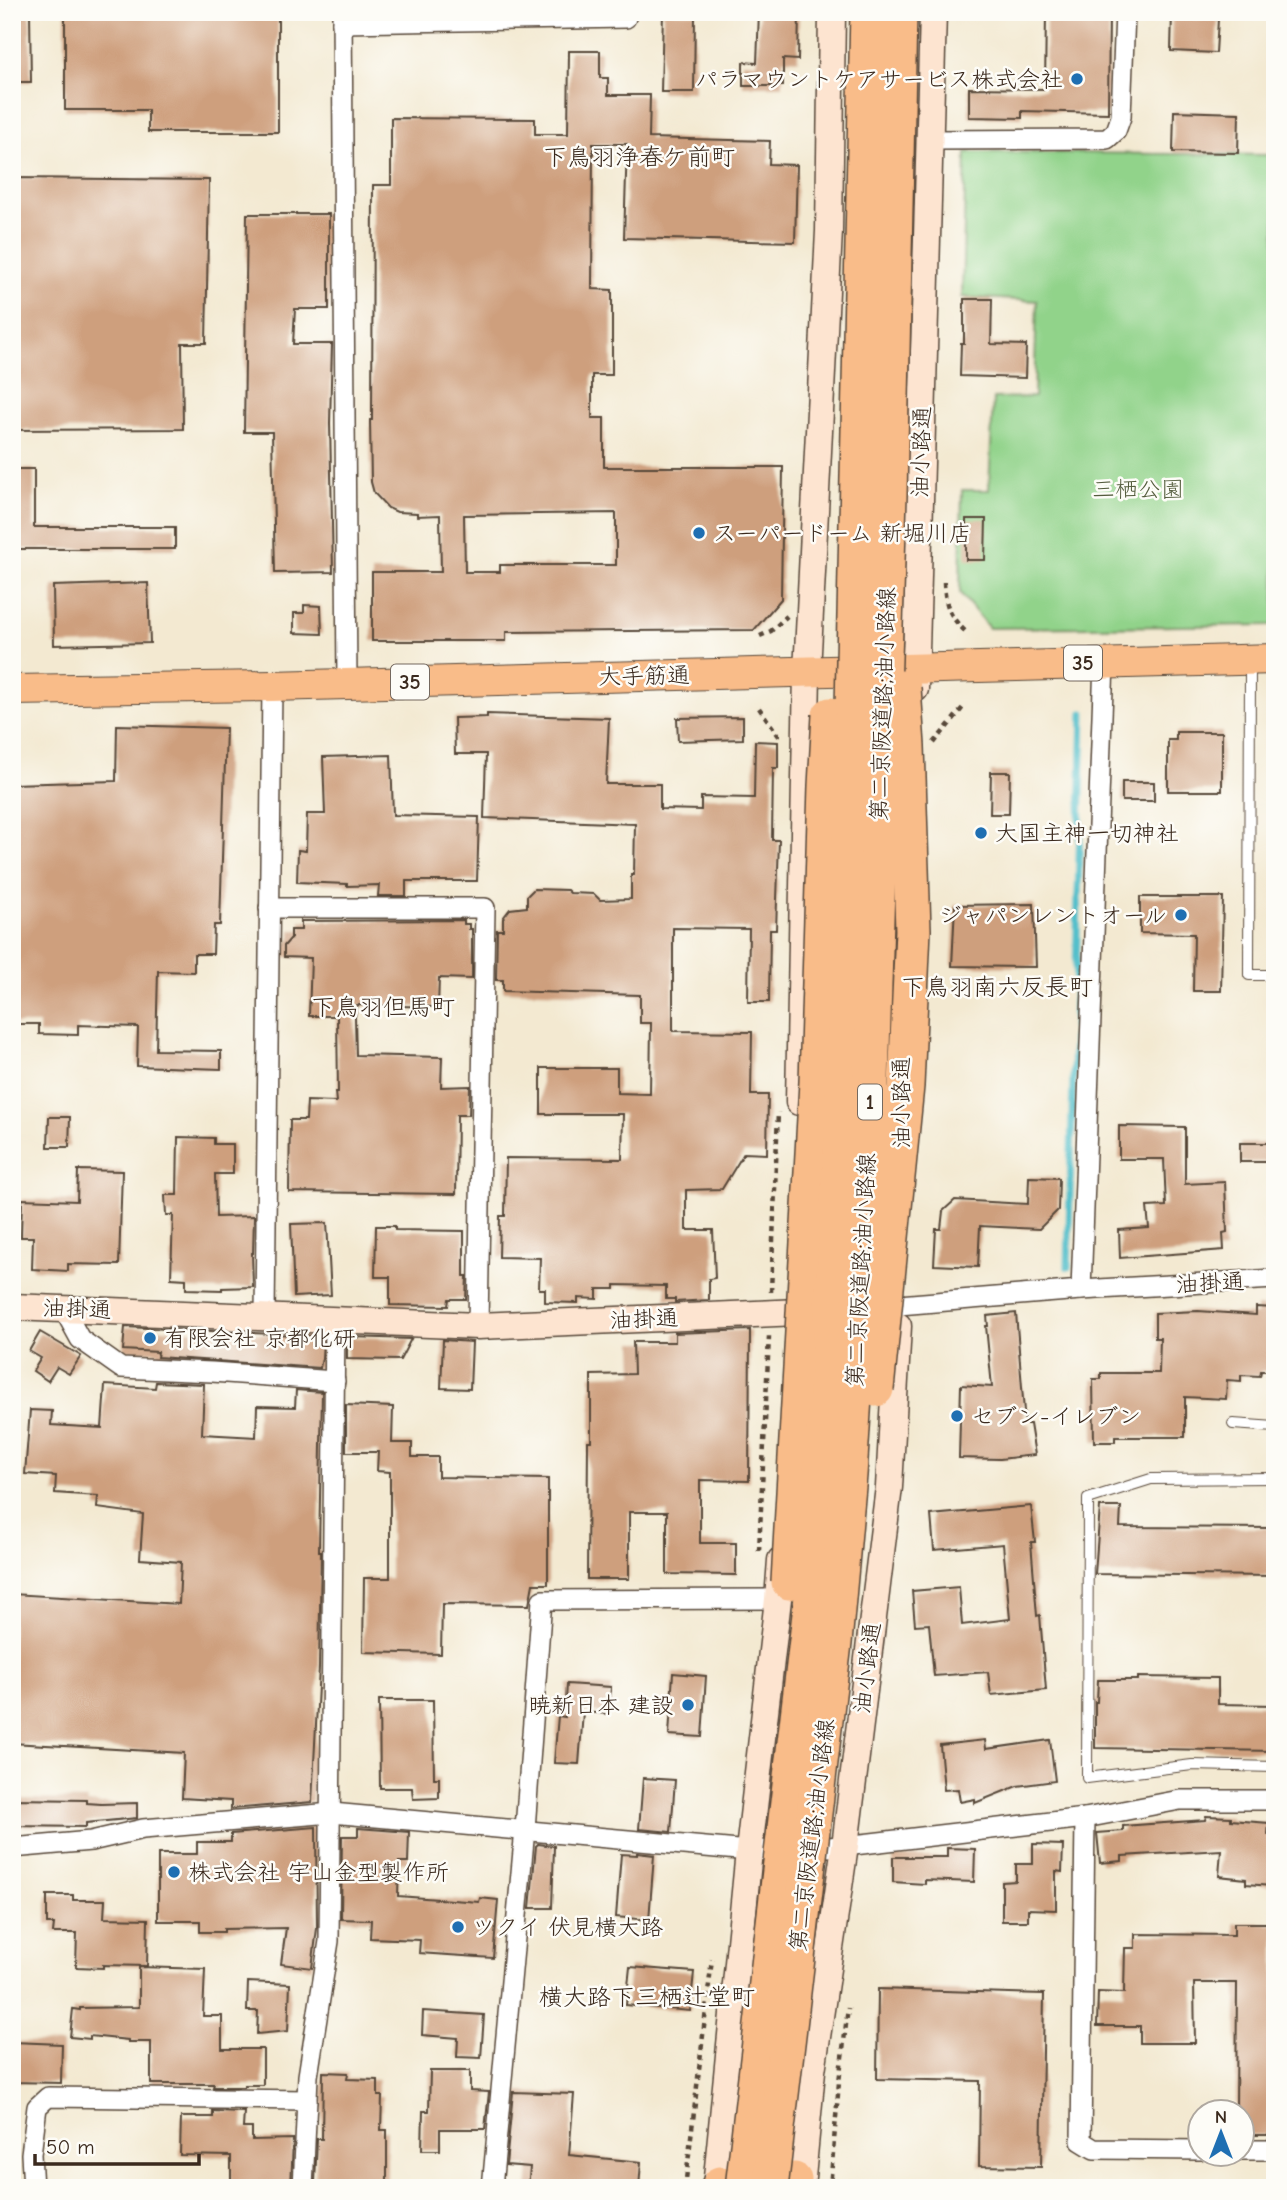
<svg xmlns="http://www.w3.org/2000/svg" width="1287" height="2200" font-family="'Comic Neue','Klee One',sans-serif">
<rect width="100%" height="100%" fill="#fdfcf7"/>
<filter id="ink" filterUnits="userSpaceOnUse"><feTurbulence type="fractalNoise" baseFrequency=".0143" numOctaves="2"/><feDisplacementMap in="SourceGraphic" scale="14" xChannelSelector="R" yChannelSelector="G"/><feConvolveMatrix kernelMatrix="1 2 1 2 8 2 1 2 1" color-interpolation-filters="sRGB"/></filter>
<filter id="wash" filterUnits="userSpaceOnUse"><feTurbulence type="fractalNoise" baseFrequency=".00686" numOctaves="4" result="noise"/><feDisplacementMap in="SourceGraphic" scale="28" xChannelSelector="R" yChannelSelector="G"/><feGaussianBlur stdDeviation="1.57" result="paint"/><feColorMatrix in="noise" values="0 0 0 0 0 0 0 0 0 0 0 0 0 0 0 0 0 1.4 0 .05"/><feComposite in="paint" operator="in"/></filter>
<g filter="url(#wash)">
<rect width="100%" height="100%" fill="#f3e9d1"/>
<polygon fill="#91d38a" stroke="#667e54" stroke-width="2" points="966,152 1275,155 1275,625 989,628 960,593 962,490 989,490 993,398 1034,397 1037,301 962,297"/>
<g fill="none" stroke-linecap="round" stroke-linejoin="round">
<polyline stroke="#52bfcb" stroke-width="7" points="1068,1267 1083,713"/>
</g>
<g id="blocks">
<g fill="#ce9f7d" fill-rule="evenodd">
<polygon points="12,12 30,12 31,82 12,82"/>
<polygon points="65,12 278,12 278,132 148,132 148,110 65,110"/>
<polygon points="663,12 695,13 694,92 661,92"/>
<polygon points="759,12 799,12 798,60 783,59 783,86 743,86 743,62 757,63"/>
<polygon points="1046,12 1109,12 1108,113 1022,111 1022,118 969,117 969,88 1045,89"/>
<polygon points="1172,12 1196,12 1196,19 1218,19 1216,53 1171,51"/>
<path d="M569 51H600V78H608V95H650L649 138 770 141 769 164 797 165 795 242 624 238 627 144H593L592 289 612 290V375H592V418H604V467H783L781 599 754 630 506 632V641H372V572H441L440 515 417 516V513L397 512 388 508 374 493 371 482 370 420H372L373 185H391V118L535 119V134H568ZM616 513V565H500V572H465L464 515Z"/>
<polygon points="1174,111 1239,113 1238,153 1173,152"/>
<polygon points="12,178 209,180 206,343 182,343 183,429 12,430"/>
<polygon points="247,214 329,214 329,309 295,309 293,344 332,344 330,423 333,572 275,573 272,432 244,432"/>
<polygon points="964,299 992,299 991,344 1026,345 1025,378 960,376 961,343 964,343"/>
<polygon points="12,469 34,469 34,527 175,527 175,549 12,549"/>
<polygon points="966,519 986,519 985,560 966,560"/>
<polygon points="148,583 150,643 54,645 53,586"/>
<polygon points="304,605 321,606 322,634 294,633 294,613 304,613"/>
<polygon points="487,714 609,718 606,784 660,784 660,809 701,810 701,797 754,798 755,741 778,742 778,768 773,768 772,840 779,840 776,930 770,930 769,1002 748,1002 749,929 673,928 673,1031 752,1032 751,1095 768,1095 767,1154 744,1153 722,1189 686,1190 686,1230 713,1230 715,1278 709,1279 709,1300 675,1302 675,1299 666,1299 666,1286 615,1285 615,1289 597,1289 597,1299 578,1298 578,1303 545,1302 545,1289 539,1289 540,1258 499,1257 500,1216 505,1216 506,1158 622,1159 623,1114 541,1114 541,1068 617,1068 617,1093 650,1094 651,1023 640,1023 640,995 503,991 503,980 496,980 497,930 503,930 503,918 510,909 527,907 527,896 534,889 567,890 570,893 594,894 600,900 631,899 631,875 634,875 635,824 484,818 486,754 455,754 454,718 487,717"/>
<polygon points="743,717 743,739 678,741 677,718"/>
<polygon points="117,725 226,728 220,925 214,925 213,954 194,954 194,972 158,971 156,1050 221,1051 221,1069 137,1066 138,1027 78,1025 78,1035 39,1034 39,1024 12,1024 12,784 116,781"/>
<polygon points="1176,732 1222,732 1222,791 1168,791 1168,740 1176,740"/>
<polygon points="391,755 393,815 479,817 477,881 406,881 406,896 378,896 379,885 347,886 347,884 297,882 298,850 306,851 307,814 325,814 323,757"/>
<polygon points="991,772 1010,772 1009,814 990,814"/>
<rect x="1122" y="782" width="32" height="19"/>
<polygon points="1140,897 1223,897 1221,991 1193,991 1194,934 1140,933"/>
<polygon points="1034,904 1036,967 952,966 955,905"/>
<polygon points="464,920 464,924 469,924 469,929 472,929 472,979 439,978 438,1007 357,1005 355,1017 356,1055 442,1057 441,1087 470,1086 469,1115 457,1115 456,1194 289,1192 290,1120 306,1120 307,1101 336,1102 335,1092 338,1092 337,1016 309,1016 311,958 284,957 284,946 291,938 291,930 301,930 301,921"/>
<polygon points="49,1117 70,1117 69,1147 48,1147"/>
<polygon points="1119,1126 1185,1127 1185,1184 1225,1182 1227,1232 1223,1233 1224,1250 1120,1258 1119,1230 1149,1228 1147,1207 1166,1206 1164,1159 1119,1159"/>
<polygon points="178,1137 214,1138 214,1144 233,1144 233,1174 215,1174 216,1217 254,1216 253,1253 252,1253 253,1287 222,1288 222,1290 186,1289 186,1279 171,1278 173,1215 166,1215 165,1195 177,1195"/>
<rect x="1240" y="1143" width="35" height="19"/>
<polygon points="78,1170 122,1171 119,1265 68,1264 68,1271 32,1269 33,1237 21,1237 22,1199 77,1201"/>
<polygon points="1029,1177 1059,1178 1058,1210 1039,1229 980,1226 978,1267 934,1265 936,1229 941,1229 943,1211 955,1200 1028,1204"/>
<polygon points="327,1223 331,1295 294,1297 291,1224"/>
<polygon points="376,1226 395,1226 395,1230 464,1231 464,1276 467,1276 466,1299 449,1299 448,1306 390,1305 390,1277 375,1277"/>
<polygon points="1256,1307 1275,1308 1275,1371 1261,1371 1260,1376 1241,1375 1241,1381 1227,1380 1226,1399 1185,1397 1185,1437 1115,1437 1115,1442 1094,1442 1093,1379 1101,1379 1101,1373 1159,1373 1160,1338 1155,1338 1155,1313 1198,1311 1256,1315"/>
<polygon points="1016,1313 1025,1424 1030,1424 1035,1455 1000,1459 959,1458 961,1385 992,1387 986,1326 988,1326 987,1316"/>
<polygon points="125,1327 318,1336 323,1341 322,1358 320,1368 157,1357 158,1352 123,1350"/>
<polygon points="750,1330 749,1481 700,1480 700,1543 736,1543 736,1575 667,1574 667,1512 629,1512 629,1579 587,1579 588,1441 591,1441 591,1375 634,1374 633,1342 675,1342 675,1333"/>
<polygon points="40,1332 81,1356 69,1374 57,1367 48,1381 33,1371 41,1358 29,1351"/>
<polygon points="351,1337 411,1339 400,1360 347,1359 347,1341"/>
<polygon points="443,1340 472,1342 470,1389 441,1388"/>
<polygon points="156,1382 204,1384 202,1434 256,1437 257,1406 295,1407 296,1390 322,1392 319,1551 321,1551 319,1667 312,1802 231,1809 231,1801 182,1798 184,1753 12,1743 12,1594 179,1604 181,1562 140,1559 143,1514 97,1508 98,1496 55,1493 56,1476 25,1474 30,1410 52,1411 51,1425 102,1428 105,1385 155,1388"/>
<polygon points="346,1405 393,1407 392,1443 412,1443 412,1457 438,1457 438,1477 548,1479 548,1584 533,1584 529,1605 442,1604 441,1654 363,1652 364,1578 390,1578 390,1472 377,1471 378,1452 346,1452"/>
<polygon points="1031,1506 1035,1542 1031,1542 1037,1616 1040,1615 1046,1690 991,1695 988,1672 934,1676 929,1624 915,1625 912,1591 959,1587 962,1625 1010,1619 1003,1544 934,1550 931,1515"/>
<polygon points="1100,1507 1121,1507 1120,1527 1275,1528 1275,1576 1095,1574"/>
<polygon points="673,1673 706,1676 702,1737 669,1735"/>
<polygon points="1138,1677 1218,1678 1218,1704 1275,1705 1275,1751 1095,1748 1095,1702 1097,1702 1098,1680 1138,1680"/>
<polygon points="567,1684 611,1687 609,1714 583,1712 579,1764 554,1763 558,1716 565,1717"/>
<polygon points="379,1700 433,1700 434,1778 439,1778 439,1798 413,1799 412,1788 380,1788"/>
<polygon points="985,1740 986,1749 1050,1740 1055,1781 1017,1786 975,1803 975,1799 960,1802 958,1789 944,1790 940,1745"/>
<polygon points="643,1778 675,1780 671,1832 639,1829"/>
<polygon points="12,1799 87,1800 87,1803 101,1804 137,1803 137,1818 86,1823 86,1827 12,1826"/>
<polygon points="1206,1816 1231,1817 1231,1820 1269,1823 1268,1835 1275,1836 1272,1886 1246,1884 1246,1879 1219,1876 1221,1850 1122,1856 1122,1861 1100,1863 1097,1833 1123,1831 1123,1826 1205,1820"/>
<polygon points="316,1827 317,1928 312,1968 281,1964 286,1928 224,1929 224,1932 200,1932 200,1921 158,1921 158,1854 197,1854 197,1842 231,1842 231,1834"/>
<polygon points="358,1828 409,1832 408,1862 399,1862 398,1896 479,1902 480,1898 498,1900 493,1958 419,1953 420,1940 370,1938 371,1920 341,1919 342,1836 358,1836"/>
<polygon points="538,1844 554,1846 552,1908 530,1908 536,1846"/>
<polygon points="1033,1844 1063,1845 1062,1872 1056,1871 1056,1910 1028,1909 1028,1921 1002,1921 1002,1882 1016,1881 1016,1864 1033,1864"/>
<polygon points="947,1848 975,1849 974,1882 925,1880 925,1884 893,1882 893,1857 947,1857"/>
<polygon points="637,1853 654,1855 649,1920 616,1917 621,1854 637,1855"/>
<polygon points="47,1895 73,1895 73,1900 105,1900 104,1918 148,1919 147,1966 103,1965 103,1968 76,1967 77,1933 53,1933 54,1924 47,1924"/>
<polygon points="1234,1923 1275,1923 1275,2135 1242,2135 1242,2112 1236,2112 1237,1983 1194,1983 1195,2043 1140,2043 1140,2026 1097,2026 1098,1992 1124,1993 1125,1948 1135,1948 1135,1934 1234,1935"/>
<polygon points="139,1967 205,1969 203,2016 222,2016 222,2049 263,2049 263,2085 244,2085 244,2087 213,2087 214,2084 151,2084 151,2042 128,2042 128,2040 90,2036 90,2039 70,2037 73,2009 80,2010 80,2008 139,2007"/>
<polygon points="630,1967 694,1972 690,2011 626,2005"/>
<polygon points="248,1982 290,1984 288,2031 257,2034 258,2011 247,2011"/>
<polygon points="878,1989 1044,1994 1041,2167 979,2166 980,2081 877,2079"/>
<polygon points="423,2011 484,2015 481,2058 457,2057 458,2038 422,2035"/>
<polygon points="12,2042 62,2044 61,2083 12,2082"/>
<polygon points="430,2071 470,2071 470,2091 489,2092 485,2129 440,2129 440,2150 422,2150 423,2111 429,2111"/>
<polygon points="323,2072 348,2073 347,2079 378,2080 378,2096 382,2096 381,2130 387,2130 387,2188 363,2188 315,2183 317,2139 322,2139"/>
<polygon points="513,2092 574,2094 569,2155 641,2162 639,2188 528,2188 530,2167 506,2165"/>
<polygon points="213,2111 244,2112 243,2128 252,2128 252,2140 293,2139 291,2188 231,2188 231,2156 180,2155 181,2117 213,2117"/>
</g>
</g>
</g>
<g filter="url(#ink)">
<use href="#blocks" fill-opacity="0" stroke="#574739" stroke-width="2"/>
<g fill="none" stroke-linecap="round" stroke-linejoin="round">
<defs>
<g id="lane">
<polyline points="1250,664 1249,975 1275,975"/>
<polyline points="1233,1424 1275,1427"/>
<polyline points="1275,1478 1151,1479 1088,1499 1087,1778 1192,1765 1275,1767"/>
</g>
<g id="street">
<polyline points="342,12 347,684"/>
<polyline points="342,23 626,18 627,12"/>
<polyline points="931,140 1107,139 1116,131 1121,117 1125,12"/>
<polyline points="269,908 485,908 478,1326"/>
<polyline points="1081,1290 1104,662"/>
<polyline points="899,1305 1081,1290 1275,1279"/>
<polyline points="63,1308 80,1339 121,1368 212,1372 335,1381"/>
<polyline points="265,1316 272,686"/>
<polyline points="1085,1818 1081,2141 1094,2149 1200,2150"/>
<polyline points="12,1848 91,1841 143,1829 332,1813 749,1851 845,1846 1085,1818 1180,1800 1275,1800"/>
<polyline points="1242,2150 1275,2150"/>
<polyline points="33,2188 31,2154 37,2107 48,2097 307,2100"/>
<polyline points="303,2188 308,2076 329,1941 335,1319"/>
<polyline points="492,2188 525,1829 542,1600 778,1599"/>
</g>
<g id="secondary">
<polyline points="915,689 933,12"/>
<polyline points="799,1102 807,672 829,231 832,12"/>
<polyline points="12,1307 478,1326 821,1311"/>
<polyline points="716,2188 749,1851 778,1599 781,1560"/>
<polyline points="801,2188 812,2071 845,1846 889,1487 898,1326"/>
</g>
<polyline id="primary" points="12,690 272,686 1275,659"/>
<g id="highway">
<polyline points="720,2188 720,2184"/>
<polyline points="794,2188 794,2180"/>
</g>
</defs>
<use href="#lane" stroke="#574739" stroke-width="12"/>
<use href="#street" stroke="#574739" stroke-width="22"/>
<use href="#secondary" stroke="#574739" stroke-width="29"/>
<use href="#primary" stroke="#574739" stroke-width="32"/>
<use href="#highway" stroke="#574739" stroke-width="38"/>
<g stroke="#574739" stroke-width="4.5" stroke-dasharray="5 5" stroke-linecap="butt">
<path d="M944 582C945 605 949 616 966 632"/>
<polyline points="760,636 771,631 787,616"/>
<polyline points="759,708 781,739"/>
<polyline points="934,743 965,705"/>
<polyline points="771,1292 778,1112"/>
<polyline points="759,1551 769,1336"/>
<polyline points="685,2188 712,1959"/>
<polyline points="830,2188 839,2082 848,2008"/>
</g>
<use href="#lane" stroke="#fff" stroke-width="10"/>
<use href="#street" stroke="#fff" stroke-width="19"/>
<use href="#secondary" stroke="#fde4d0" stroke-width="26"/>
<use href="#primary" stroke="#f9bc89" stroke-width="30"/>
<use href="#highway" stroke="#f9bc89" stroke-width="35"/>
<defs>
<g id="highway-bridge">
<polyline points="876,1389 906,1086 913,930 907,746 903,688"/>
<polyline points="789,1582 817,1082 826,786 830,715"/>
<polyline points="743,2188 812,1597 828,1377 842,1135 848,940 868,12"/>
<polyline points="770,2188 834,1643 849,1475 868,1178 889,496 899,12"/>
</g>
</defs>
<use href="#highway-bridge" stroke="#574739" stroke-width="38" stroke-linecap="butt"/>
<use href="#highway-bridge" stroke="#f9bc89" stroke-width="35"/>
</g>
</g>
<g fill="#1f6fb2" stroke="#fdfcf7" stroke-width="2.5">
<circle cx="1077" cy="79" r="7"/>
<circle cx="699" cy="533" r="7"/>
<circle cx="981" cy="833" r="7"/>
<circle cx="1181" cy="915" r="7"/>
<circle cx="150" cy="1338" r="7"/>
<circle cx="957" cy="1416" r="7"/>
<circle cx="688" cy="1705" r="7"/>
<circle cx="174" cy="1872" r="7"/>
<circle cx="458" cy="1927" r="7"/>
</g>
<g text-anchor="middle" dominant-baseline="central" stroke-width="5" stroke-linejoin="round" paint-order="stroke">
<g fill="#fdfcf7" stroke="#75695f" stroke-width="2">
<rect x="1064" y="645.5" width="38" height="35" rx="5"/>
<rect x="391" y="664.5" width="38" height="35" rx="5"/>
<rect x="858" y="1084.5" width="24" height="35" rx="5"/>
</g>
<g font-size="21" font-weight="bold" fill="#3b2a1e">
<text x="1083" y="663">35</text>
<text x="410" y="682">35</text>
<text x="870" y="1102">1</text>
</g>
<g font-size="23" fill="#3b2a1e" stroke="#fdfcf7" text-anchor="start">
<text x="1063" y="79" text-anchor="end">パラマウントケアサービス株式会社</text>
<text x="713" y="533">スーパードーム 新堀川店</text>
<text x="995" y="833">大国主神一切神社</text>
<text x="1167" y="915" text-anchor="end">ジャパンレントオール</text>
<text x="164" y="1338">有限会社 京都化研</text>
<text x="971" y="1416">セブン-イレブン</text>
<text x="674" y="1705" text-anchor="end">暁新日本 建設</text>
<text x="188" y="1872">株式会社 宇山金型製作所</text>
<text x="472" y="1927">ツクイ 伏見横大路</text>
</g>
<g font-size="23" fill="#3b2a1e" stroke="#fdfcf7">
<text transform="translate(921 452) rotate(-88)">油小路通</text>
<text transform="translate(644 676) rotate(-1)">大手筋通</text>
<text transform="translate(883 704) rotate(-88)">第二京阪道路;油小路線</text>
<text transform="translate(901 1103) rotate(-90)">油小路通</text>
<text transform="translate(861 1270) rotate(-87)">第二京阪道路;油小路線</text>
<text transform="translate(1210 1283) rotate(-3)">油掛通</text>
<text transform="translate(77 1309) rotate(2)">油掛通</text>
<text transform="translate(644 1319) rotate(-2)">油掛通</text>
<text transform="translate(867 1668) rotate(-83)">油小路通</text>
<text transform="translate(812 1835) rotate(-83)">第二京阪道路;油小路線</text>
</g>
<g font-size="23" fill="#555d3e" stroke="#fdfcf7">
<text x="1138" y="489">三栖公園</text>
</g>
<g font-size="24" fill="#3b2a1e" stroke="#fdfcf7">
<text x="639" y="157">下鳥羽浄春ケ前町</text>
<text x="997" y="987">下鳥羽南六反長町</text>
<text x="383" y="1007">下鳥羽但馬町</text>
<text x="647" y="1997">横大路下三栖辻堂町</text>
</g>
</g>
<rect width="1287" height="2200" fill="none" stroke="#fdfcf7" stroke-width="42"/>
<g transform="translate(1221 2133)"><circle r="33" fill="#fdfcf7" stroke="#afa8a0" stroke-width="2"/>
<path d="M0-5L12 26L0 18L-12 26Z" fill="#1f6fb2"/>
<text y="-10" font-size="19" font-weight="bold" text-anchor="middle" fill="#3b2a1e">N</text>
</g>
<path d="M35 2154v10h164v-10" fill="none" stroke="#3b2a1e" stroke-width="3.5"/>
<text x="46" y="2154" font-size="21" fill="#3b2a1e" stroke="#fdfcf7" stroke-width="5" paint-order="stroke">50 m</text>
</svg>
